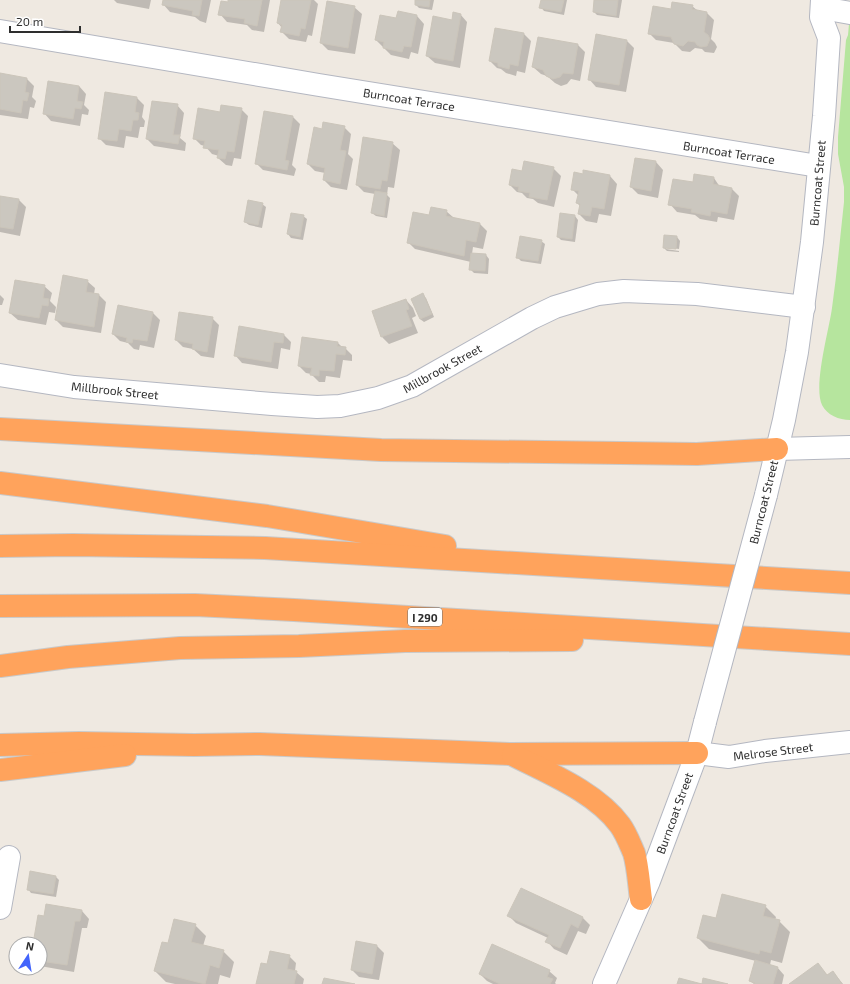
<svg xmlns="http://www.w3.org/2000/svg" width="850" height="984" font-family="'Exo 2',sans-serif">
<rect width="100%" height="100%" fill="#efe9e1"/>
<path fill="#b6e59e" d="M850 13V420C839 420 827 415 822 405 813 386 829 330 832 308 837 273 840 238 844 202V187L838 154V137L846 40 848 35Z"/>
<g fill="#0003">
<polygon points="114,0 151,0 149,9 117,3"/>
<polygon points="164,0 211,0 206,23 200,21 195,17 170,12 163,4"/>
<polygon points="229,0 270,0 264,32 252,30 247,25 227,22 220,14 229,3"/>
<polygon points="282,0 314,0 318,4 312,36 308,35 306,42 289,39 281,31 282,28 278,23"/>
<polygon points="416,0 434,0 432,10 419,8 416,5"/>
<polygon points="542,0 567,0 564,15 544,11 541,7"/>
<polygon points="595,0 622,0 619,18 597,15 594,12"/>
<polygon points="692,6 698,11 707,13 714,20 711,39 715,43 717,47 714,53 705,52 702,49 695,48 690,52 682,51 674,43 656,40 649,33 672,10"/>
<polygon points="354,7 362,14 355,54 328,50 321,43"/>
<polygon points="399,12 417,16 424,24 418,54 411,52 409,59 391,55 376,40 397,19"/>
<polygon points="460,14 467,22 460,68 435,63 427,56 453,21"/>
<polygon points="524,34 531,41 525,73 517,71 516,76 506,73 501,69 497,68 490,61"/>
<polygon points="539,38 578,45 585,52 580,81 571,79 567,84 561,86 555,83 547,76 541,74 533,67"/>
<polygon points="627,41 634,48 626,92 596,87 589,79"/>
<polygon points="0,74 27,79 34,86 32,97 36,101 34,108 30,107 28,119 0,115"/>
<polygon points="79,86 86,94 84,105 89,110 88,115 82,114 80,126 51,121 44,113"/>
<polygon points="137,98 144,105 142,117 145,121 144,127 140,127 138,138 126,136 124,148 106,145 99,138"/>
<polygon points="177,105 184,113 180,138 186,143 185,151 154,146 147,139"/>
<polygon points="241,109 248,116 241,159 234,158 232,166 226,165 218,158 219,156 212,154 205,146 201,145 194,138 221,113"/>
<polygon points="293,117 300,124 292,165 296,169 294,176 263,170 256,163"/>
<polygon points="344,127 351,134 348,154 353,159 347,190 331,187 324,180 325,173 315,171 308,164 322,130"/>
<polygon points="392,143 400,150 394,188 388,187 387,195 390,198 387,218 376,216 372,213 375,194 364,192 357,185"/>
<polygon points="636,159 656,162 663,170 658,198 638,194 631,187"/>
<polygon points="553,168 561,176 554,207 538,203 533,199 527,198 522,193 517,192 510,185 523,172"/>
<polygon points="584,171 610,176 617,184 611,216 599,214 597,223 586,221 579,214 581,207 577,203 579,196 572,189 583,175"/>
<polygon points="714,178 720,187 732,189 739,196 734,220 718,217 717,222 700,219 695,215 677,212 670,204"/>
<polygon points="0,197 19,200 26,207 20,236 0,232"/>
<polygon points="262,204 266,207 262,228 249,225 245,222"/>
<polygon points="446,211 454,218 480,224 487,231 483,249 473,247 472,254 486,255 489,259 488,274 474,273 470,269 471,262 415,249 408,242 430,216"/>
<polygon points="303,216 307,219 303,240 291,238 288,234"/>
<polygon points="575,216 578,220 575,242 561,240 558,237"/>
<polygon points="677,237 680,241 679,249 666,247 666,249 679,251 679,252 667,251 664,248"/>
<polygon points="541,241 545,244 541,264 521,261 517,257"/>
<polygon points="87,281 95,288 94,294 99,295 106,302 101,333 63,327 56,320"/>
<polygon points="44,286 52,293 50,301 56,307 55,313 49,312 46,325 18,320 10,313"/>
<polygon points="0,295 4,299 2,305 0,305"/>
<polygon points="422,295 426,298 434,317 424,322 420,319"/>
<polygon points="406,300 413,308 416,316 412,318 418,333 389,344 382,337 373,312"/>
<polygon points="153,313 160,320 154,348 140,345 139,350 134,349 128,343 120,341 113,334"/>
<polygon points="212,318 219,325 214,358 201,356 193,349 183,347 176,340"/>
<polygon points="284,335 291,342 290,350 281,348 278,369 242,363 235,355"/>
<polygon points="303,338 338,343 342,347 345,348 352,355 352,361 343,360 340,378 326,376 325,382 319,382 311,374 306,373 299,366"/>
<polygon points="55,876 59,880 56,897 31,893 28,889"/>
<polygon points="765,906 776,917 775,920 779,921 790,932 782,963 771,960 770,965 777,967 784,975 782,984 754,984 750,981 756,961 709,949 698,938 716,919"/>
<polygon points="82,911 89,919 87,928 82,928 74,972 40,966 40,944 34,944 45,917"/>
<polygon points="509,916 583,918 590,925 586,934 578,931 567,955 554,949 547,941 548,938 516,923"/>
<polygon points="195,925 206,936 203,946 223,951 234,962 230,978 220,975 218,984 175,984 166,982 155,971 169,945"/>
<polygon points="377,946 384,953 379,980 359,977 352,970"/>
<polygon points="289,956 296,963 295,971 304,979 303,984 257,984"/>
<polygon points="818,965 828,976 833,972 843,984 790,984"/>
<polygon points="549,971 557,978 555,983 556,984 493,984 487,981 480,974"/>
</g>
<g fill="#cbc7bf" stroke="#cbc5ba">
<polygon points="163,0 202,0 199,16 192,15 193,11 162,5"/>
<polygon points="228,0 262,0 257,26 244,23 245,19 218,15 221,1 228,2"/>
<polygon points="281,0 311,0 305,29 301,28 299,36 280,32 282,25 277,23"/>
<polygon points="415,0 430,0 429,7 415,5"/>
<polygon points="541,0 564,0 561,12 539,8"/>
<polygon points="594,0 618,0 616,16 593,12"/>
<polygon points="327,1 355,6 348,48 320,43"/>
<polygon points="672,2 693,5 692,9 707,12 704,32 708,35 710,39 707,46 701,47 697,45 695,42 688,41 683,46 674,44 671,37 648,34 653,6 671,9"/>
<polygon points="398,11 417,15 411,47 404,46 402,52 383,48 384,42 375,40 380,15 396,18"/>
<polygon points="453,12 461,14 453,61 426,56 433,16 452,20"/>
<polygon points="495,28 524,33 518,66 510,64 509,69 498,66 498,63 489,61"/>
<polygon points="596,34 627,40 619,85 588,80"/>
<polygon points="538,37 578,44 573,74 563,73 560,77 553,79 546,76 543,70 532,67"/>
<polygon points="0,73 27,78 25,92 29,93 27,101 23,100 21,113 0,109"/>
<polygon points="48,81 79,86 77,101 83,102 81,109 75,108 73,119 43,114"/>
<polygon points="105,92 137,97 135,112 139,113 138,120 133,120 131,131 119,129 117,141 98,139"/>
<polygon points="152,101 178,104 173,135 180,135 178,144 146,139"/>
<polygon points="221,105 242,108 234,152 227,151 225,159 217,158 219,150 203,148 205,141 193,139 198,108 220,112"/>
<polygon points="264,111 293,116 285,160 289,161 287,170 255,164"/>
<polygon points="323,122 345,126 340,150 346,151 340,184 323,180 325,168 307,164 314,127 322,129"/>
<polygon points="363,137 393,142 387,181 382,180 380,189 356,185"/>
<polygon points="635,158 656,161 651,191 630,187"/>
<polygon points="524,161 554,167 547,200 529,197 530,193 518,191 519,187 509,185 512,169 522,171"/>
<polygon points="583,170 610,175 604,209 592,207 590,216 578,214 580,204 576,203 579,191 571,190 574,172 583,174"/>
<polygon points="694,174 714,177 713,184 732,188 727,214 711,211 710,216 691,212 692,209 668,205 673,179 693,182"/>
<polygon points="375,191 387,193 384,216 371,213"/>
<polygon points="0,196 19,199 13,229 0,227"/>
<polygon points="248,200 263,203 258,225 244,222"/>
<polygon points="431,207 447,210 446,216 480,223 476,242 466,240 464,256 407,243 413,212 429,215"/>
<polygon points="291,213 304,215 300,237 287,234"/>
<polygon points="560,213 575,215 572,239 557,237"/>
<polygon points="664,235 677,236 676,249 663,248"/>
<polygon points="520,236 542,240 538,261 516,258"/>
<polygon points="471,253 486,254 485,271 469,270"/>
<polygon points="63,275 88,280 86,292 99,294 94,327 55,320"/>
<polygon points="15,280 45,285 43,298 49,299 48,306 42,305 39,318 9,313"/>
<polygon points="423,293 432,314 420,319 411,299"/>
<polygon points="406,299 409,309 406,310 412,326 381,337 372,311"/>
<polygon points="118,305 153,312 147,341 133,339 132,343 126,342 127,338 112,334"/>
<polygon points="179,312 213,317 207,352 192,349 193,344 175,340"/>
<polygon points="239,326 284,334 283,343 274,342 271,362 234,356"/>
<polygon points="302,337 338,342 337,346 346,347 345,355 336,354 334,371 319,370 319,376 310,375 312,368 298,366"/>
<polygon points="30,871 56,876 53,894 27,890"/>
<polygon points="521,888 583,917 578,928 571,924 560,948 545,942 549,935 507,916"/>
<polygon points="722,894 766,905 763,916 780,920 771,953 760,950 759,954 697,938 703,915 716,918"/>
<polygon points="46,904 82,910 80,921 75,921 67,965 40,961 40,944 33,944 38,915 44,916"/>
<polygon points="174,919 196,924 191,942 224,950 219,968 210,965 205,984 154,971 162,942 168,943"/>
<polygon points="356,941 377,945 372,974 351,970"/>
<polygon points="492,944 550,970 547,977 553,979 550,984 500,984 479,974"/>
<polygon points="270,951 290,955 287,969 297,971 294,984 256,984 261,963 267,964"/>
<polygon points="755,960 778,967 773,984 754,984 755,983 749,981"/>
<polygon points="818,963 827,975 833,971 842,984 789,984"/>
<polygon points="324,978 355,984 322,984"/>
<polygon points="679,978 702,984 703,978 728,984 677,984"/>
</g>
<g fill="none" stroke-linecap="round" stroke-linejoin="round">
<defs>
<g id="street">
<polyline points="822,8 850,13"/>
<polyline points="0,31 319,85 818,166"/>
<polyline points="697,753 729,757 765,751 850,742"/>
<polyline points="0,908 9,857"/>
</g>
<g id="secondary">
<polyline points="0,375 74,387 272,404 317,407 340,406 378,398 412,386 532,318 555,307 598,294 624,291 697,294 804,307"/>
<polyline points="777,449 850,447"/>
<polyline points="766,495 784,420 797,352 812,242 824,116 829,38 821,17 822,0"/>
<polyline points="604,984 649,881 697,753 705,722"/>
</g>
<g id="highway">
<polyline points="0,429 381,450 697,454 777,449"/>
<polyline points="0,483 267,516 445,546"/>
<polyline points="0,546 73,545 265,548 850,583"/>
<polyline points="0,606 195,605 294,610 850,644"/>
<polyline points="0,666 68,657 180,648 299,646 405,641 572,640"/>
<polyline points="0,745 79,743 194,745 260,744 510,754 697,753"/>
<path d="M513 755C548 773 596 792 620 825 626 833 630 844 634 853 638 866 639 885 641 899"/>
<polyline points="0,770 125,755"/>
</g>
</defs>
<use href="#street" stroke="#b4b7c1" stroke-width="24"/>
<use href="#secondary" stroke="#b4b7c1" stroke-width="24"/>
<use href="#highway" stroke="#c9c9c9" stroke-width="24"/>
<use href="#street" stroke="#fff" stroke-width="22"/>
<use href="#secondary" stroke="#fff" stroke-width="22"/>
<use href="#highway" stroke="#ffa35c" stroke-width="22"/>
<defs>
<polyline id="secondary-bridge" points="705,722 766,495"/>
</defs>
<use href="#secondary-bridge" stroke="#b4b7c1" stroke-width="24" stroke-linecap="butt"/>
<use href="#secondary-bridge" stroke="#fff" stroke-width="22"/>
</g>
<g text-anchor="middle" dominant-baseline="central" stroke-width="3" stroke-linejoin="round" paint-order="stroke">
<rect fill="#fff" stroke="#6d6d6d" stroke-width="1" x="408" y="608" width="34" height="18" rx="3"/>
<g font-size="11" font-weight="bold" fill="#2e2e2e">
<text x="425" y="617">I 290</text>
</g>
<g font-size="12" fill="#2e2e2e" stroke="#fff">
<text transform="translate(409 99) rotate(9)">Burncoat Terrace</text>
<text transform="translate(729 152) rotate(9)">Burncoat Terrace</text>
<text transform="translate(817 183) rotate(-85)">Burncoat Street</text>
<text transform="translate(442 368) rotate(-29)">Millbrook Street</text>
<text transform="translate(115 390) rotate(6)">Millbrook Street</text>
<text transform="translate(763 502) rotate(-76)">Burncoat Street</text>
<text transform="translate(773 751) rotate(-7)">Melrose Street</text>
<text transform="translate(674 813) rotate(-70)">Burncoat Street</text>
</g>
</g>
<g transform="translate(28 956) rotate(12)"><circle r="19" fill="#ffffff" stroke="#ababab"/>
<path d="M0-3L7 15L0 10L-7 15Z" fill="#4264fb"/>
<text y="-6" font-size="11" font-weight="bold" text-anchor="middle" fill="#2e2e2e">N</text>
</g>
<path d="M10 26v6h70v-6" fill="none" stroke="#2e2e2e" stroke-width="2"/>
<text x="16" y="26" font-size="12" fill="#2e2e2e" stroke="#ffffff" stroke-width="3" paint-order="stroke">20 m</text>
</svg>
